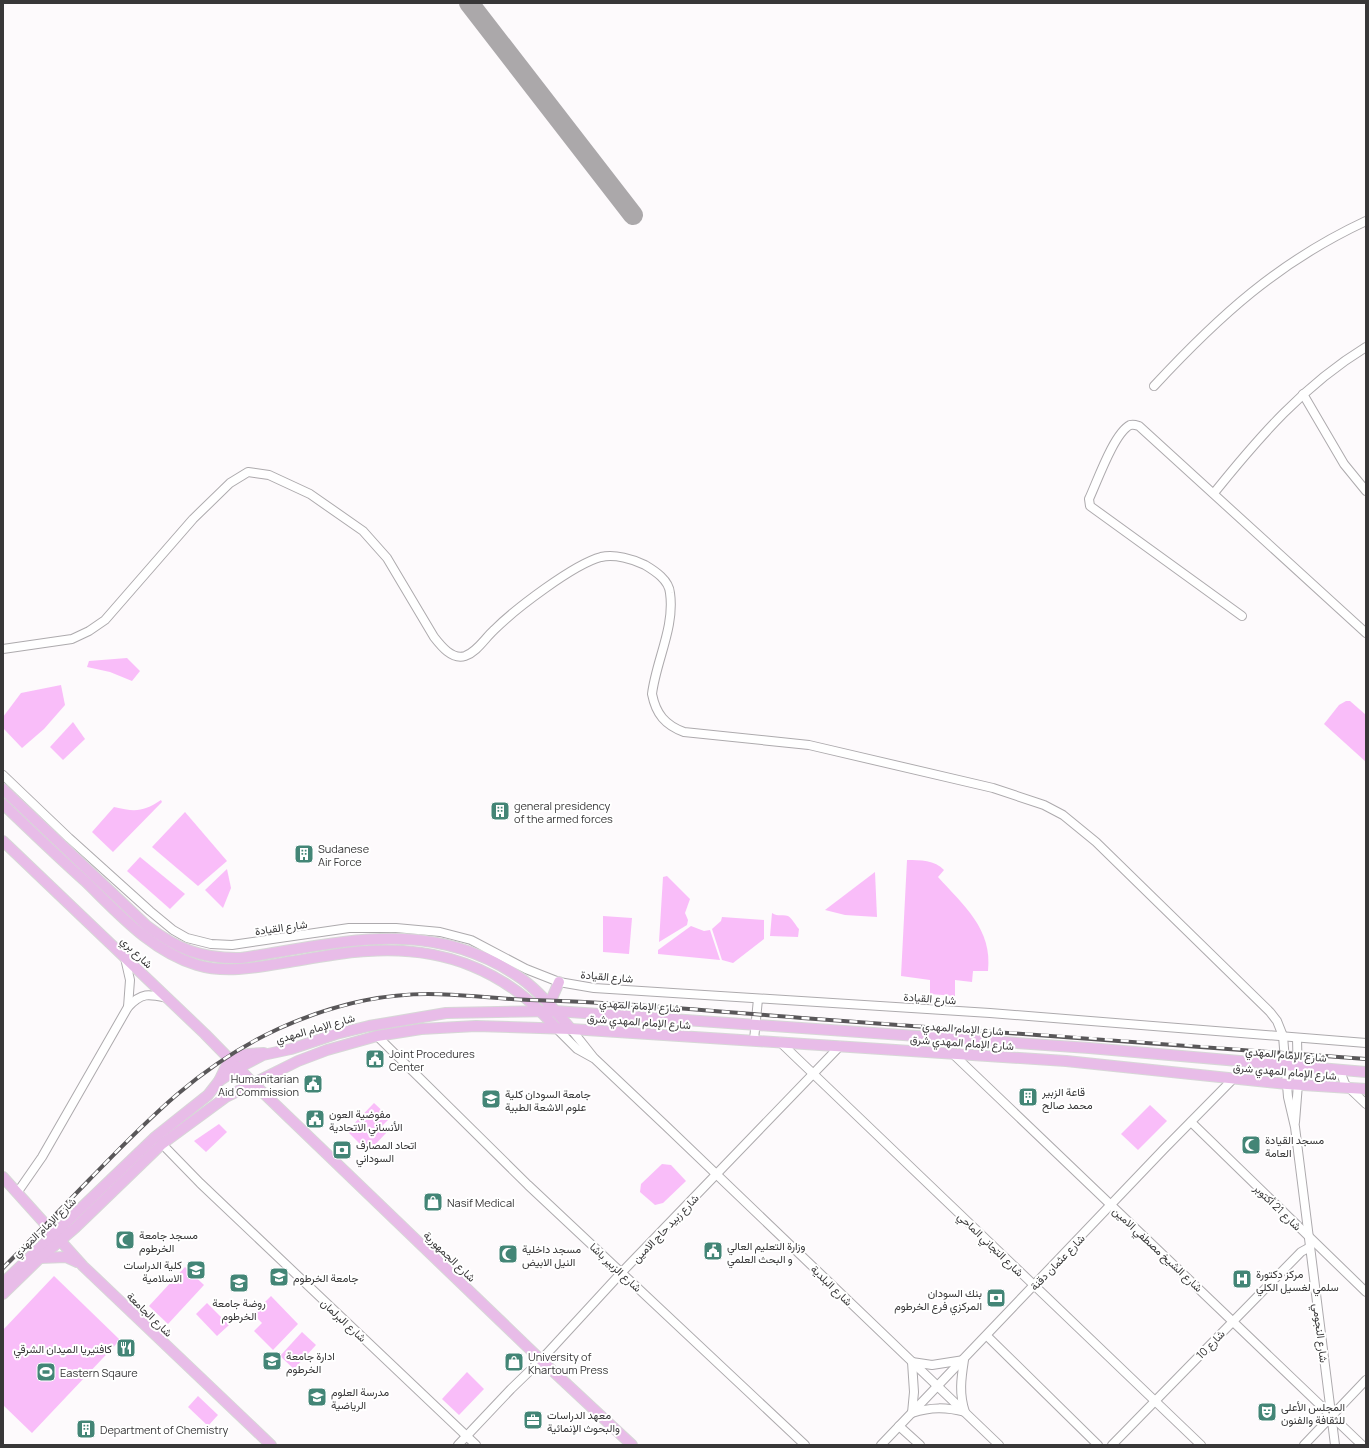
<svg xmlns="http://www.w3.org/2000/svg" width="1369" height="1448" font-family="Manrope,Vazirmatn,sans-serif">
<rect width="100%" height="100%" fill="#fdfafc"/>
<g fill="#f9bdf9">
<polygon points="127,658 140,671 132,681 110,672 87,667 89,661"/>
<polygon points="61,685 65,705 44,729 22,748 3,728 3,717 21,693"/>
<polygon points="1346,701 1350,701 1366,715 1366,762 1324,724 1339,705"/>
<polygon points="73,722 85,739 63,760 50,747"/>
<path d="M161 800 162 802 113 852 92 832 114 807C135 812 143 812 161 800Z"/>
<polygon points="185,812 227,861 198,886 152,847"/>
<polygon points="140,857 185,894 170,909 127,871"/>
<path d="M907 860C920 860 935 860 944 870L938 877C963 905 993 929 988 971H973L972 982 955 980V996L930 994V980L901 976Z"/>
<polygon points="227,869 231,888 223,908 205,890"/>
<polygon points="875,872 877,917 845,915 825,910"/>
<polygon points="667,876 690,899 685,913 688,920 687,925 659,942 663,877"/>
<path d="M772 913C778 917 783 914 788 916 792 918 796 926 799 929L798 937 770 936Z"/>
<polygon points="603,916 632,918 629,954 603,952"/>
<polygon points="722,917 764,920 764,939 733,963 722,960 712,929 721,921"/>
<polygon points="691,926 704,931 710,930 720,960 658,954 658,950"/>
<polygon points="374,1103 390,1118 382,1126 387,1132 368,1152 347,1131"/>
<polygon points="1150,1105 1167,1121 1138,1150 1121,1134"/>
<polygon points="219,1124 227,1132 206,1152 194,1141"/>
<polygon points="662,1164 671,1165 686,1181 663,1203 655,1205 640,1192 641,1184"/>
<polygon points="185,1267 204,1285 168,1324 149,1306"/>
<polygon points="54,1276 120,1340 32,1433 3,1405 3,1330"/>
<polygon points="271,1296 298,1324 273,1350 254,1331 262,1323 253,1314"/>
<polygon points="207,1303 229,1325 217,1336 196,1314"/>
<polygon points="302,1332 316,1345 294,1369 280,1356"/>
<polygon points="467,1372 484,1389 459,1415 442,1399"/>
<polygon points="198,1396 218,1415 208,1426 188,1407"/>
</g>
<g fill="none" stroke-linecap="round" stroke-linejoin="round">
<polyline stroke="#aba8aa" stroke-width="20" points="469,3 633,215"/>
<defs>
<g id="minor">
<path d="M1154 386C1219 316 1278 262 1366 221"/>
<polyline points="1303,394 1344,464 1366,491"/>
<path d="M1214 493C1259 437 1304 385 1366 347"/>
<path d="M1242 616 1090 506 1089 499C1097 482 1114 433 1130 425 1134 424 1136 425 1139 426L1366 633"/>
<path d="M3 649 72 639 89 631 105 620 193 519 230 483 248 472 269 475 310 494 363 531 387 558 434 637C441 646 452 660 465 656 477 652 485 638 494 630 515 609 574 564 601 557 615 554 633 559 645 565 655 571 669 580 670 593 675 627 656 661 652 694 656 714 665 725 684 732L809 745 993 788 1044 805 1063 815 1096 842 1270 1012 1277 1021 1283 1036 1288 1097 1295 1127 1335 1445"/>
<polyline points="3,775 69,838 150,911 173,930 187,938 211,944 232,945 349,928 396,928 440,932 471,940 526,969 559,982 594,988 990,1013 1366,1043"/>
<polyline points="125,958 130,980 128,1007"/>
<polyline points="556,1028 577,1049 595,1059 666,1126 999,1445"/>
<polyline points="571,1029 594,1058"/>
<polyline points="377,1036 528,1185 805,1445"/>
<polyline points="754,1040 758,999"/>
<polyline points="780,1042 1201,1445"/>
<polyline points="953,1054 1362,1445"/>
<polyline points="1340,1071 1345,1084 1366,1104"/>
<polyline points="1191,1122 1366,1292"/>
<polyline points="1295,1122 1298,1084 1297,1038"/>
<polyline points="162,1144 200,1183 476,1445"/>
<path d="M17 1193 42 1157 128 1007C142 992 149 994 167 998"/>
<polyline points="987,1336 1098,1445"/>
<path d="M964 1360C961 1379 959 1394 965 1412 946 1407 931 1407 912 1413L914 1392 912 1362 932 1365Z"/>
<polyline points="899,1426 920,1445"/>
<polyline points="458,1445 511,1389 541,1360 622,1272 840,1046"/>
<polyline points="881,1445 1164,1149 1233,1079"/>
<polyline points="1112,1445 1301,1252 1310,1247"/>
<polyline points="1304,1445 1366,1380"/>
</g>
<g id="major">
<path d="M3 789 147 926C177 949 202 959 241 958 341 943 431 915 522 979 540 992 556 1012 571 1029"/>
<path d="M3 804C30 830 57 856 85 881 118 913 151 951 197 965 226 974 259 967 289 962 315 958 342 952 368 951 444 946 506 970 556 1028"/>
<polyline points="3,841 205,1034 252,1082 541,1360 632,1445"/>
<polyline points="549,1005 559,982"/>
<polyline points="219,1081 230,1058 248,1054 264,1053"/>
<polyline points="3,1177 83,1266 271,1445"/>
<polyline points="40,1258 66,1257 77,1262"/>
<polyline points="3,1283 154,1138 208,1095 219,1081 240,1067 263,1055 291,1049 336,1034 369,1026 446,1013 555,1011 599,1014 1089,1048 1366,1072"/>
<polyline points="3,1294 40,1258 75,1228 162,1144 226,1097 298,1061 327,1050 377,1036 421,1029 476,1026 571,1029 1066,1061 1287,1084 1366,1089"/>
</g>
</defs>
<use href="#minor" stroke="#adaaad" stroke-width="10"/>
<use href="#major" stroke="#d7d7d7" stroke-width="12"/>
<use href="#minor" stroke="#fff" stroke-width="8"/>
<use href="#major" stroke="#e8bce8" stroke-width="10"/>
<defs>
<path id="rail" d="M3 1268C32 1239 61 1209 90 1179 149 1118 200 1065 278 1029 324 1008 377 994 428 994 462 994 496 999 530 1000 621 1002 711 1011 802 1018 990 1031 1178 1044 1366 1059"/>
</defs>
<use href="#rail" stroke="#595759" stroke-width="4"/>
<use href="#rail" stroke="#fff" stroke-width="2.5" stroke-dasharray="8" stroke-linecap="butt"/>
</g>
<defs>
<symbol id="building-square" viewBox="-11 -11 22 22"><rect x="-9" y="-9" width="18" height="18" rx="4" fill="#438576" stroke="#fff"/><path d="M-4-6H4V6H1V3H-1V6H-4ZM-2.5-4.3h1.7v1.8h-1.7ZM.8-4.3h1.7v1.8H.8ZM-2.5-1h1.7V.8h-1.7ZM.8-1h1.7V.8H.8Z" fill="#fff"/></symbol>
<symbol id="civic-square" viewBox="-11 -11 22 22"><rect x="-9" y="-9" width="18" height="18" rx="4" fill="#438576" stroke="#fff"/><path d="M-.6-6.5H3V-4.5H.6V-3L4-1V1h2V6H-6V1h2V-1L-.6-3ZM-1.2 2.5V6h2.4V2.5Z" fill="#fff"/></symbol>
<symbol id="university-square" viewBox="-11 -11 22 22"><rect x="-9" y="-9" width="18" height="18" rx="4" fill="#438576" stroke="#fff"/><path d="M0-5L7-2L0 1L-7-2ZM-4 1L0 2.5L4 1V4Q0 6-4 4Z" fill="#fff"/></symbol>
<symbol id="mosque-square" viewBox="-11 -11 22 22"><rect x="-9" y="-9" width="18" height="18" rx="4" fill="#438576" stroke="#fff"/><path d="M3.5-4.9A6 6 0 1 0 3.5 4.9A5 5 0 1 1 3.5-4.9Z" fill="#fff"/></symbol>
<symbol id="bank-square" viewBox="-11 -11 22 22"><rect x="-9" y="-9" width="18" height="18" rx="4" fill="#438576" stroke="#fff"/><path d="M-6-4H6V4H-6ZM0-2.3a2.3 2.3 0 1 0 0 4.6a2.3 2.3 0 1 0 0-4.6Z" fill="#fff"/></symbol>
<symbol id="shop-square" viewBox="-11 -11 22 22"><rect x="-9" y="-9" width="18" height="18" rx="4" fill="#438576" stroke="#fff"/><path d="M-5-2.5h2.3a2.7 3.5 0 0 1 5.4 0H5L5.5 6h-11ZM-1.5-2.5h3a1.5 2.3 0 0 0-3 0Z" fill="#fff"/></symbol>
<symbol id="hospital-square" viewBox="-11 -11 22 22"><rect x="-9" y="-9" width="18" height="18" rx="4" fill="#438576" stroke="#fff"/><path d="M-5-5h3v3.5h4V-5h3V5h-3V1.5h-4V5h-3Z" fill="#fff"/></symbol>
<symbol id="school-square" viewBox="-11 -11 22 22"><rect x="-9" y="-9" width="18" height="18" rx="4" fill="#438576" stroke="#fff"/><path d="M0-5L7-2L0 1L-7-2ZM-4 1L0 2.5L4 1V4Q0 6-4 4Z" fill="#fff"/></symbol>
<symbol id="restaurant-square" viewBox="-11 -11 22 22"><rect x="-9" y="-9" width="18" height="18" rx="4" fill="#438576" stroke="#fff"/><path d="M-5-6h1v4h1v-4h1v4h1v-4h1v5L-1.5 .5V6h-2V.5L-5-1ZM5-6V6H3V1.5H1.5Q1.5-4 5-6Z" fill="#fff"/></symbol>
<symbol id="stadium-square" viewBox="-11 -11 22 22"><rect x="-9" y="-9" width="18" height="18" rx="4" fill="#438576" stroke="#fff"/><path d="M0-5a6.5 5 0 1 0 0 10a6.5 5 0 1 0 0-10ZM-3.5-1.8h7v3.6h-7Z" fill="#fff"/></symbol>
<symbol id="theatre-square" viewBox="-11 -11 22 22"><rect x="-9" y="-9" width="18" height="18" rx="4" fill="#438576" stroke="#fff"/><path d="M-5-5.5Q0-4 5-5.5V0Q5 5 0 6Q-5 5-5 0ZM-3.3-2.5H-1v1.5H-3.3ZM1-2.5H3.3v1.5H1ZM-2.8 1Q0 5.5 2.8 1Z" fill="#fff"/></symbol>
<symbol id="office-square" viewBox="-11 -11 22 22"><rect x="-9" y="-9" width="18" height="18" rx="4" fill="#438576" stroke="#fff"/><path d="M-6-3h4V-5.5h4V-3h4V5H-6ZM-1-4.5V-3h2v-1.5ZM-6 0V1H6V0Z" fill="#fff"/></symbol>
</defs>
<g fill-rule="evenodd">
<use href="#building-square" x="489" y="800" width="22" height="22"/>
<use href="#building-square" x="293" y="843" width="22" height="22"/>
<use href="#civic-square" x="364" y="1048" width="22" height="22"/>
<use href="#civic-square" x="302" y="1073" width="22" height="22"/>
<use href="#building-square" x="1017" y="1086" width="22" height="22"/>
<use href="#university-square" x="480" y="1088" width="22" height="22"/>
<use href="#civic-square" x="304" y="1108" width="22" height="22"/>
<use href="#mosque-square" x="1240" y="1134" width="22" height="22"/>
<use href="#bank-square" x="331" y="1139" width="22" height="22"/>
<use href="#shop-square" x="422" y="1191" width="22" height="22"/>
<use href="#mosque-square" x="114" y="1229" width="22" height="22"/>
<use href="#civic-square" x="702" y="1240" width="22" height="22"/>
<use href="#mosque-square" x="497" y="1243" width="22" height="22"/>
<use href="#university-square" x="185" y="1259" width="22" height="22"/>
<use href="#university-square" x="268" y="1266" width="22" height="22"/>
<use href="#hospital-square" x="1231" y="1268" width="22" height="22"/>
<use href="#school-square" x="228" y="1272" width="22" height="22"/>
<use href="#bank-square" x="985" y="1287" width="22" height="22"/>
<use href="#restaurant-square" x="115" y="1337" width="22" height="22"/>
<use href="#university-square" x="261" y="1350" width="22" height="22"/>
<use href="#shop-square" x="503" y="1351" width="22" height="22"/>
<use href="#stadium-square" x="35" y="1361" width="22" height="22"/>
<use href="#university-square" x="306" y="1386" width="22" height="22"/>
<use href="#theatre-square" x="1256" y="1401" width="22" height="22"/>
<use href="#office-square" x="522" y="1409" width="22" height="22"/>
<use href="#building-square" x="75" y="1418" width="22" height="22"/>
</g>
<g text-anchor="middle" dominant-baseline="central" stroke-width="4" stroke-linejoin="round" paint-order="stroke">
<g font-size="11" fill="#383738" stroke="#fff" text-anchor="start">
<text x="514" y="805">general presidency<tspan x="514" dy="13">of the armed forces</tspan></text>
<text x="318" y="848">Sudanese<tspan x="318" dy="13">Air Force</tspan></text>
<text x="389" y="1053">Joint Procedures<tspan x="389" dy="13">Center</tspan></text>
<text x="299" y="1078" text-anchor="end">Humanitarian<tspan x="299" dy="13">Aid Commission</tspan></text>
<text x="1042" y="1091">قاعة الزبير<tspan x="1042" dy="13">محمد صالح</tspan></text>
<text x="505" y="1093">جامعة السودان كلية<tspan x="505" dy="13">علوم الاشعة الطبية</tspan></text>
<text x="329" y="1113">مفوضية العون<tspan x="329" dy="13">الأنساني الاتحادية</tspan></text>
<text x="1265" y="1139">مسجد القيادة<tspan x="1265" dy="13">العامة</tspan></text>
<text x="356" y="1144">اتحاد المصارف<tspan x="356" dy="13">السوداني</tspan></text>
<text x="447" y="1202">Nasif Medical</text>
<text x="139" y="1234">مسجد جامعة<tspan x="139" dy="13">الخرطوم</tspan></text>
<text x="727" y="1245">وزارة التعليم العالي<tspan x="727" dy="13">و البحث العلمي</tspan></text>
<text x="522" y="1248">مسجد داخلية<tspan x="522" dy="13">النيل الابيض</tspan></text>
<text x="182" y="1264" text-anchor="end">كلية الدراسات<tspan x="182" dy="13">الاسلامية</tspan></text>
<text x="1256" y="1273">مركز دكتورة<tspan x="1256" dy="13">سلمي لغسيل الكلي</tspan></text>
<text x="293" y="1277">جامعة الخرطوم</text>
<text x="982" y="1292" text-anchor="end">بنك السودان<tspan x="982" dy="13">المركزي فرع الخرطوم</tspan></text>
<text x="239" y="1302" text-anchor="middle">روضة جامعة<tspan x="239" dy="13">الخرطوم</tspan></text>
<text x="112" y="1348" text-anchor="end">كافتيريا الميدان الشرقي</text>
<text x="286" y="1355">ادارة جامعة<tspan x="286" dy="13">الخرطوم</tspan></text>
<text x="528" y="1356">University of<tspan x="528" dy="13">Khartoum Press</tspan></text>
<text x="60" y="1372">Eastern Sqaure</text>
<text x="331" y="1391">مدرسة العلوم<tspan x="331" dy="13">الرياضية</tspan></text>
<text x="1281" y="1406">المجلس الأعلى<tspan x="1281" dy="13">للثقافة والفنون</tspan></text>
<text x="547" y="1414">معهد الدراسات<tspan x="547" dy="13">والبحوث الإنمائية</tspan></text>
<text x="100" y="1429">Department of Chemistry</text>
</g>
<g font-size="11" fill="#383738" stroke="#fff">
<text transform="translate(281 927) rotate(-8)">شارع القيادة</text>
<text transform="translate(137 952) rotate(44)">شارع بري</text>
<text transform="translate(607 976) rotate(5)">شارع القيادة</text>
<text transform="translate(930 998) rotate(4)">شارع القيادة</text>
<text transform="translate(640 1005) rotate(4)">شارع الإمام المهدي</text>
<text transform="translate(639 1021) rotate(4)">شارع الإمام المهدي شرق</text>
<text transform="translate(315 1028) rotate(-16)">شارع الإمام المهدي</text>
<text transform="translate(963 1028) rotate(4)">شارع الإمام المهدي</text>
<text transform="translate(962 1042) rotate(4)">شارع الإمام المهدي شرق</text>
<text transform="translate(1286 1054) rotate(5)">شارع الإمام المهدي</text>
<text transform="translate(1285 1071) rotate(5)">شارع الإمام المهدي شرق</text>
<text transform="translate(1278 1207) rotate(44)">شارع 21 أكتوبر</text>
<text transform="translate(44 1227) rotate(-43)">شارع الإمام المهدي</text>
<text transform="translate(665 1228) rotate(-46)">شارع زبيد حاج الامين</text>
<text transform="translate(991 1244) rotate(44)">شارع التجاني الماحي</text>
<text transform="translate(1158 1249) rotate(43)">شارع الشيخ مصطفي الامين</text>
<text transform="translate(450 1256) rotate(44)">شارع الجمهورية</text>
<text transform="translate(1057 1262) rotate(-46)">شارع عثمان دقنة</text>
<text transform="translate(616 1267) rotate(43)">شارع الزبير باشا</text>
<text transform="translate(832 1285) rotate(44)">شارع البلدية</text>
<text transform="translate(150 1314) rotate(44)">شارع الجامعة</text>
<text transform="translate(344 1320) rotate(43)">شارع البرلمان</text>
<text transform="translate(1321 1333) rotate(83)">شارع النجومي</text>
<text transform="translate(1210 1344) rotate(-46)">شارع 10</text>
</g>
</g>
<rect width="1369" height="1448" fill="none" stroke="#383738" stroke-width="8"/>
</svg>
